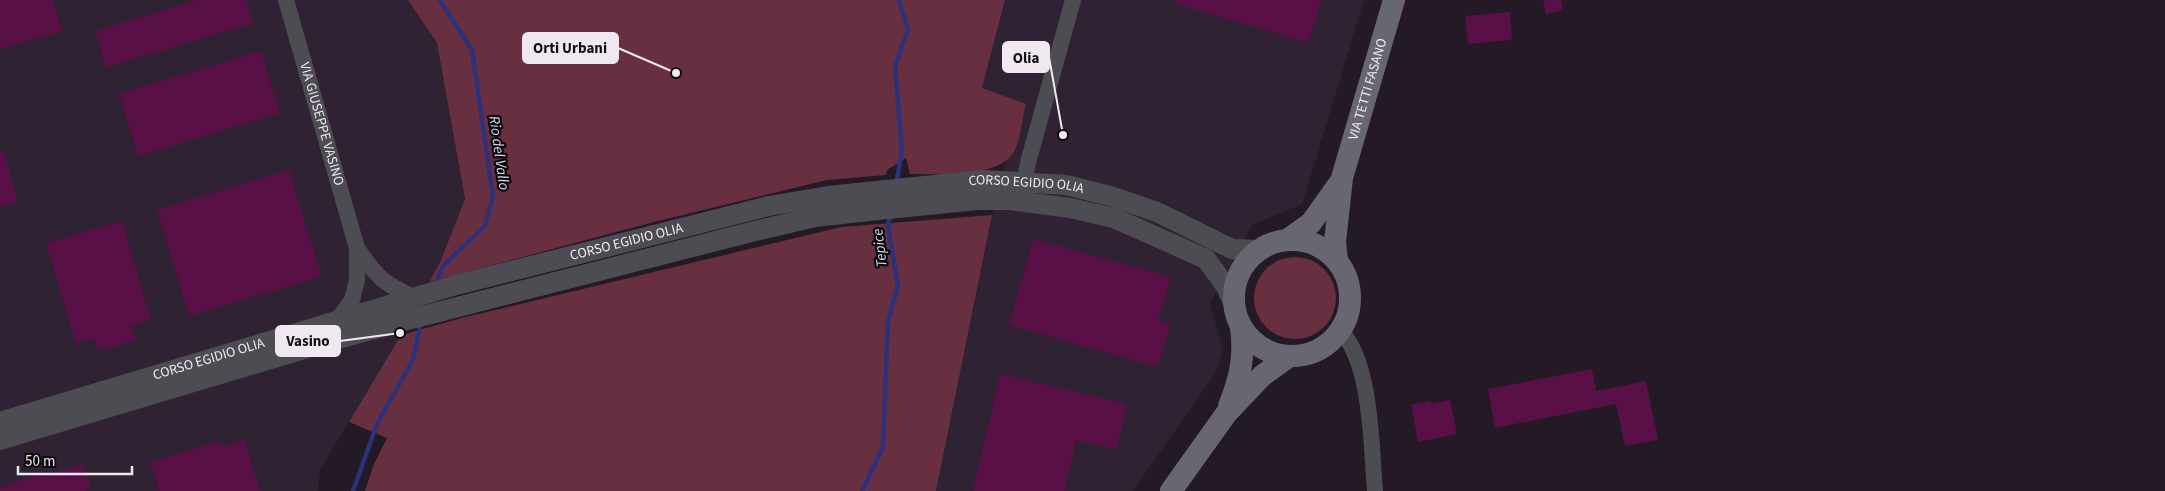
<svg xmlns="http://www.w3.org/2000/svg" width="2165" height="491" font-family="'Source Sans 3',sans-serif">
<rect width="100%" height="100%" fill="#231a26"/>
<g fill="#2f2233">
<polygon points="0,0 409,0 437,43 465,199 441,260 401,335 320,470 318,491 0,491"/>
<polygon points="1005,0 1364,0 1302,204 1252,225 1210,303 1223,351 1216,372 1133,491 936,491 992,215 1005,162 1015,150 1026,105 982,88"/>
</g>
<g fill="#682f40">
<path d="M408 0H1005L982 88 1026 104C1022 119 1021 137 1015 150 1001 179 937 174 910 174L906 158 887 170 886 175 827 180 650 223 429 282 441 260 465 199 437 43Z"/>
<polygon points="992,215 936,491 365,491 374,464 387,438 349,422 401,335 462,318 841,227"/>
<circle cx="1295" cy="298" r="41"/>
</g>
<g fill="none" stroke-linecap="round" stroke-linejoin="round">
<g stroke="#2c3179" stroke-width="4.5">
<polyline points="896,184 902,151 895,66 908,30 899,0"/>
<polyline points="435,284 444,265 485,226 493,196 472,50 440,0"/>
<polyline points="353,491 377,424 413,360 421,321"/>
<polyline points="862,491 883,447 888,320 898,286 888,227 890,214"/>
</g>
</g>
<g fill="#591046">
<polygon points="0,0 53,0 62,31 0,49"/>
<polygon points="198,0 246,0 253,23 106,67 95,31"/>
<polygon points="1174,0 1321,0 1309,43 1173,3"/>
<polygon points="1543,0 1561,0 1563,10 1546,14"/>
<polygon points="1510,12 1512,40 1468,44 1465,16"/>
<polygon points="261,51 280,113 138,156 119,94"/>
<polygon points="4,152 18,202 0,207 0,153"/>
<polygon points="289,170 322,276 189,316 157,210"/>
<polygon points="122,221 151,320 131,326 136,340 98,351 94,338 76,343 46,243"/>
<polygon points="1033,239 1171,277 1158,320 1171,324 1158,367 1009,325"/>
<polygon points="1592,369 1596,391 1646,381 1658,440 1625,446 1616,404 1495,428 1488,389"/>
<polygon points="1000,374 1127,404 1117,449 1076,440 1065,491 973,491"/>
<polygon points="1450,400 1457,434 1418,442 1411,404 1431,401 1431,404"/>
<polygon points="245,440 260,491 159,491 151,462 221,441 223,447"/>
<polygon points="84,465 91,488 86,489 86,491 0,491 0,488 31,477"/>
</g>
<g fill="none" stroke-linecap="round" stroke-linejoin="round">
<g stroke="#4e4c53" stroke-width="16">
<path id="s1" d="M286 0 357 248V280L352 300 336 322"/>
<polyline points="1021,194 1029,159 1073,0"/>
<path d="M357 248C377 277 383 284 416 298"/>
<path d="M1341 331C1372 365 1371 446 1375 491"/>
</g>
<g stroke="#4e4c53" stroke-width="20">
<path id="s2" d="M0 422 456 285 769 206 828 196 983 180 1066 185 1110 196 1157 212 1232 249 1260 250"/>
<polyline points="0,440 341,338 407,320 755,231 815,217 878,210 977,200 1010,200 1070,208 1114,218 1206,259 1225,285 1234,305"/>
</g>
<g stroke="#686671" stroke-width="22">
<circle cx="1292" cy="298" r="58"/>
<polyline points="1287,240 1311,223 1338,185"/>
<path id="s3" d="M1337 260 1335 242 1342 178 1394 0"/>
<path d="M1229 406C1240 378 1245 358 1241 327"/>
<polyline points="1171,491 1226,414 1262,376 1288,357"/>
</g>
</g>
<g text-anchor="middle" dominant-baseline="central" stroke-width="4.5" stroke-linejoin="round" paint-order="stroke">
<g font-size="14" fill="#efe8f1" stroke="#0a070b">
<text stroke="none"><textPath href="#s3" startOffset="175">VIA TETTI FASANO</textPath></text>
<text stroke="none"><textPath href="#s1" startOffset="129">VIA GIUSEPPE VASINO</textPath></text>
<text stroke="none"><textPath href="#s2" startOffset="1058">CORSO EGIDIO OLIA</textPath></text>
<text stroke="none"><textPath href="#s2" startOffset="652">CORSO EGIDIO OLIA</textPath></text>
<text stroke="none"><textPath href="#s2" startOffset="218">CORSO EGIDIO OLIA</textPath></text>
</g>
<g font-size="15" font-style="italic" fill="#d7dcf2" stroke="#0a070b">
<text transform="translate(499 153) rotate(82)">Rio del Vallo</text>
<text transform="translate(880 248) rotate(-97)">Tepice</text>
</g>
</g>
<path fill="none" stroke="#efe8f1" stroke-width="2" d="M676 73L618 48M1063 135L1049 57M400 333L340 341"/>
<g fill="#efe8f1" stroke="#0a070b" stroke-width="2">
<circle cx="676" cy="73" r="5"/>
<circle cx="1063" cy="135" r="5"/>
<circle cx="400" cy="333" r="5"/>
</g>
<g fill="#efe8f1" stroke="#efe8f1" stroke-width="2">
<rect x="523" y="33" width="95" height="30" rx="5"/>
<rect x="1003" y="42" width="46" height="30" rx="5"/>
<rect x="276" y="326" width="64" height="30" rx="5"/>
</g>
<g font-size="15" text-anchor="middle" font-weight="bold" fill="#111">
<text x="570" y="53">Orti Urbani</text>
<text x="1026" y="63">Olia</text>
<text x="308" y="346">Vasino</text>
</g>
<path d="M18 466v8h114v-8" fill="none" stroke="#efe8f1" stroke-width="2.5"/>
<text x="25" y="466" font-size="15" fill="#efe8f1" stroke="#0a070b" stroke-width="4" paint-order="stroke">50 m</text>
</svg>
